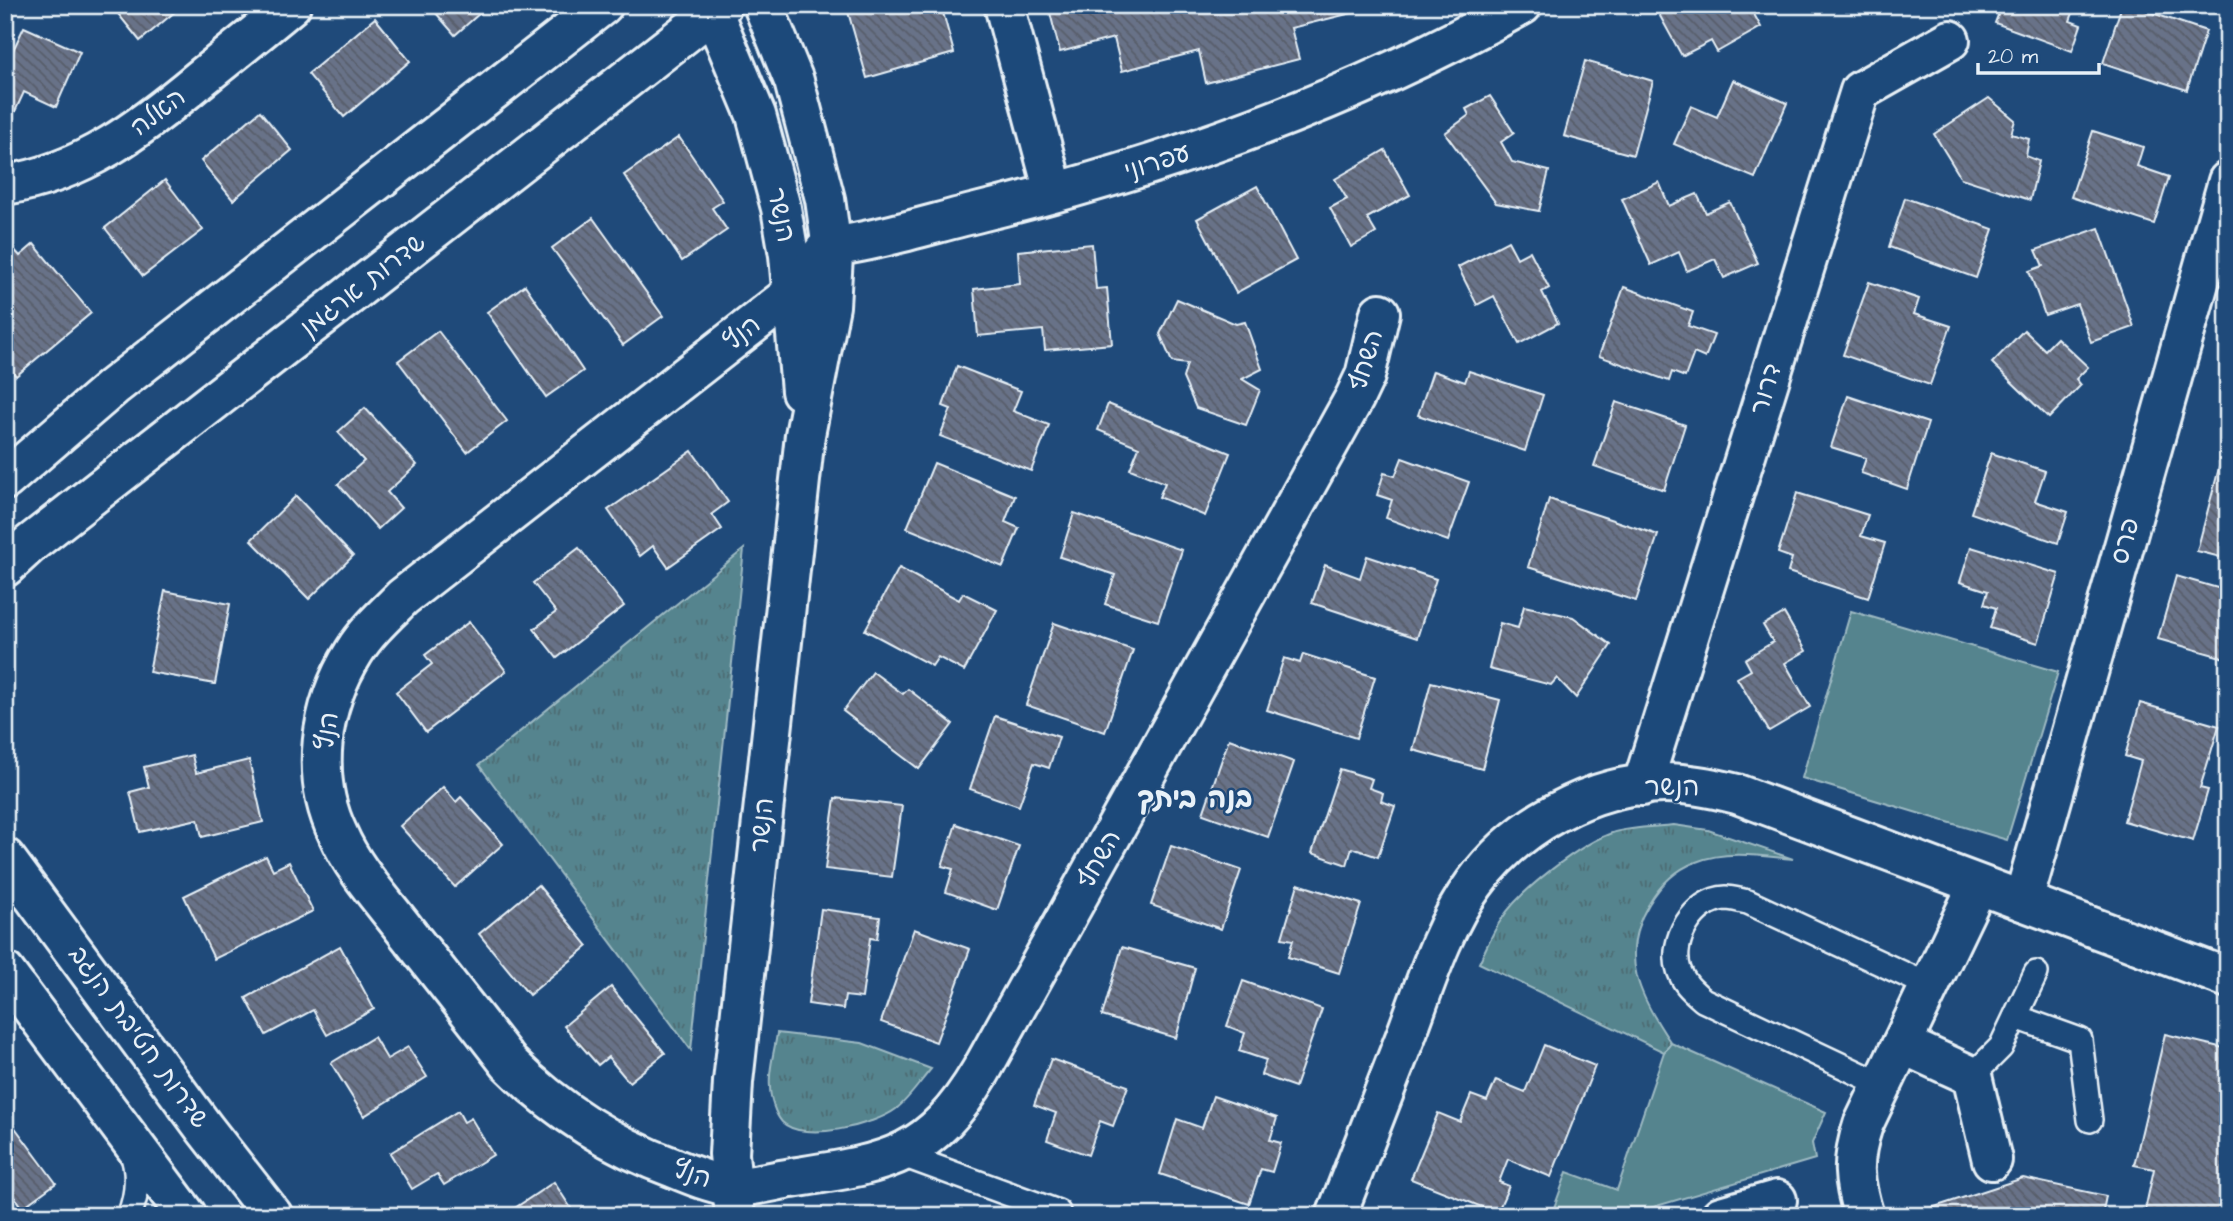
<svg xmlns="http://www.w3.org/2000/svg" width="2233" height="1221" font-family="'Architects Daughter','Playpen Sans Hebrew',sans-serif">
<defs>
<pattern id="park-tufts" width="24" height="20" patternUnits="userSpaceOnUse" patternTransform="scale(1.75)"><rect width="24" height="20" fill="#54848e"/><path d="M3 7l-1-3M5 7V3M7 7l1-3M15 17l-1-3M17 17v-4M19 17l1-3" fill="none" stroke="#4e6c73"/></pattern>
<pattern id="building-back-hatch" width="6" height="6" patternUnits="userSpaceOnUse" patternTransform="scale(1.75)"><rect width="6" height="6" fill="#687288"/><path d="M-1 5l2 2M0 0l6 6M5-1l2 2" fill="none" stroke="#575d69"/></pattern>
</defs>
<rect width="100%" height="100%" fill="#1f4a7a"/>
<filter id="ink" filterUnits="userSpaceOnUse"><feTurbulence type="fractalNoise" baseFrequency=".0143" numOctaves="2"/><feDisplacementMap in="SourceGraphic" scale="14" xChannelSelector="R" yChannelSelector="G"/><feConvolveMatrix kernelMatrix="1 2 1 2 8 2 1 2 1" color-interpolation-filters="sRGB"/></filter>
<g filter="url(#ink)">
<g fill="#54848e" stroke="#9ebac3" stroke-width="2">
<polygon points="1851,611 2058,672 2007,840 1802,778"/>
<polygon points="1671,1043 1826,1112 1812,1143 1815,1159 1623,1216 1551,1216 1567,1172 1617,1190 1664,1052"/>
</g>
<g fill="url(#park-tufts)" stroke="#9ebac3" stroke-width="2">
<polygon points="744,549 691,1050 479,765"/>
<path d="M1674 825 1708 830 1793 859C1762 856 1726 850 1696 862 1675 870 1660 885 1649 904 1617 955 1641 999 1671 1043L1664 1052 1479 963C1486 949 1492 933 1501 920 1519 891 1582 842 1615 832 1633 827 1656 827 1674 825Z"/>
<path d="M777 1033 862 1043 931 1069C920 1082 909 1099 896 1109 875 1125 803 1143 782 1122 775 1114 770 1098 770 1087 768 1070 775 1050 777 1033Z"/>
</g>
<g fill="url(#building-back-hatch)" stroke="#e8f1f8" stroke-width="2">
<polygon points="111,5 183,5 140,41"/>
<polygon points="429,5 489,5 455,35"/>
<polygon points="846,5 941,5 954,53 867,78"/>
<polygon points="1048,5 1185,5 1187,12 1215,5 1376,7 1291,28 1299,59 1206,83 1199,51 1122,71 1114,38 1060,52"/>
<polygon points="1657,5 1749,5 1761,27 1717,52 1711,41 1682,56 1655,7"/>
<polygon points="2002,5 2076,5 2070,21 2081,25 2072,51 1995,23"/>
<polygon points="2122,5 2128,5 2206,31 2187,90 2103,63"/>
<polygon points="375,18 410,61 344,117 308,74"/>
<polygon points="24,27 80,52 56,107 24,92 5,133 5,67"/>
<polygon points="1585,61 1653,81 1633,155 1564,136"/>
<polygon points="1733,80 1787,103 1755,178 1674,144 1691,106 1717,117"/>
<polygon points="1490,96 1514,133 1501,142 1512,162 1549,171 1539,211 1496,203 1445,133 1469,115 1466,109"/>
<polygon points="1989,98 2015,120 2011,134 2029,139 2026,156 2039,161 2030,200 1961,178 1934,134"/>
<polygon points="260,111 292,150 233,200 201,161"/>
<polygon points="2093,131 2143,147 2137,166 2169,177 2154,224 2071,197"/>
<polygon points="679,137 723,201 712,208 727,230 682,261 624,175"/>
<polygon points="1385,150 1410,195 1367,218 1376,233 1351,247 1330,208 1347,199 1335,179"/>
<polygon points="165,180 203,230 143,276 105,228"/>
<polygon points="1659,182 1669,206 1697,194 1706,213 1730,202 1758,263 1724,278 1715,259 1687,271 1679,252 1651,265 1622,199"/>
<polygon points="1257,186 1296,260 1236,293 1197,219"/>
<polygon points="1905,198 1993,229 1976,278 1889,247"/>
<polygon points="593,218 663,316 623,345 552,248"/>
<polygon points="2099,228 2134,327 2091,342 2077,304 2045,315 2029,271 2043,266 2036,250"/>
<polygon points="5,239 20,256 34,244 91,313 16,376 5,362"/>
<polygon points="1508,241 1517,258 1530,251 1549,288 1542,292 1558,323 1519,344 1494,296 1477,305 1458,267"/>
<polygon points="1092,244 1096,289 1107,288 1112,344 1045,350 1043,330 978,336 974,289 1020,284 1018,251"/>
<polygon points="1869,282 1919,299 1914,314 1951,326 1930,385 1843,355"/>
<polygon points="525,285 583,371 546,397 487,312"/>
<polygon points="1624,287 1693,312 1688,326 1714,335 1705,358 1694,353 1685,377 1672,372 1669,381 1599,356"/>
<polygon points="1177,299 1236,324 1245,322 1262,369 1242,379 1260,390 1246,425 1196,408 1183,378 1187,364 1172,362 1160,334"/>
<polygon points="2024,330 2045,350 2057,338 2088,367 2076,379 2081,385 2049,418 1992,363"/>
<polygon points="438,331 507,421 467,452 398,361"/>
<polygon points="957,366 1021,391 1013,411 1049,425 1031,471 940,436 951,409 943,406"/>
<polygon points="1433,371 1465,382 1469,371 1543,395 1525,451 1418,415"/>
<polygon points="1848,396 1928,423 1907,489 1861,473 1866,458 1831,447"/>
<polygon points="1616,402 1685,425 1664,490 1594,466"/>
<polygon points="1108,404 1230,453 1205,516 1159,497 1165,483 1130,469 1139,447 1098,430"/>
<polygon points="365,408 417,465 387,492 401,508 378,529 338,484 364,461 338,432"/>
<polygon points="692,451 728,502 712,514 722,529 668,567 653,546 640,556 608,510"/>
<polygon points="1991,453 2045,471 2035,501 2068,512 2058,543 1971,513"/>
<polygon points="1402,458 1469,482 1448,541 1386,518 1392,500 1377,495 1384,473 1395,476"/>
<polygon points="934,463 1015,496 1005,522 1019,528 1003,567 907,528"/>
<polygon points="2219,468 2228,471 2228,559 2197,551"/>
<polygon points="1797,493 1868,515 1861,536 1885,543 1868,598 1788,572 1792,558 1778,553"/>
<polygon points="296,496 353,556 309,599 251,540"/>
<polygon points="1549,499 1658,535 1636,601 1528,567"/>
<polygon points="1074,513 1182,550 1158,621 1105,604 1115,575 1060,557"/>
<polygon points="1971,547 2059,574 2038,643 1990,628 1996,608 1984,604 1988,591 1960,582"/>
<polygon points="579,548 624,606 557,658 534,629 556,612 533,583"/>
<polygon points="1367,556 1436,579 1417,638 1312,603 1325,565 1360,578"/>
<polygon points="899,568 959,600 963,593 997,610 964,671 938,657 932,666 865,630"/>
<polygon points="2176,576 2228,591 2228,659 2158,639"/>
<polygon points="165,591 230,604 215,684 149,672"/>
<polygon points="1524,606 1573,617 1611,645 1576,698 1557,678 1551,685 1489,669 1500,623 1518,628"/>
<polygon points="1784,613 1806,651 1785,663 1810,707 1769,731 1737,678 1751,670 1745,659 1773,642 1763,625"/>
<polygon points="469,622 506,671 426,732 396,692 432,664 425,655"/>
<polygon points="1054,623 1133,650 1105,732 1026,705"/>
<polygon points="1303,654 1375,677 1356,738 1267,710 1284,658 1300,663"/>
<polygon points="873,672 903,694 908,689 953,724 919,769 843,711"/>
<polygon points="1431,682 1500,700 1482,769 1413,750"/>
<polygon points="2140,703 2219,726 2200,788 2208,790 2193,841 2124,821 2141,761 2125,756"/>
<polygon points="995,716 1059,737 1049,768 1034,763 1019,806 970,789"/>
<polygon points="1229,739 1294,762 1268,837 1203,814"/>
<polygon points="192,755 196,773 249,760 263,822 202,837 198,819 140,832 130,792 149,787 144,767"/>
<polygon points="1340,769 1372,779 1369,788 1383,793 1381,801 1395,806 1378,857 1352,848 1347,865 1312,853"/>
<polygon points="443,787 456,802 461,797 503,844 455,887 400,826"/>
<polygon points="835,798 902,806 892,877 825,869"/>
<polygon points="956,824 1019,846 997,910 946,892 953,869 942,866"/>
<polygon points="1171,846 1241,870 1221,929 1151,905"/>
<polygon points="266,856 273,870 289,862 313,911 214,959 184,896"/>
<polygon points="1298,884 1361,904 1339,973 1288,957 1293,940 1282,938"/>
<polygon points="538,885 588,946 529,995 479,934"/>
<polygon points="821,909 880,917 877,939 870,938 862,998 845,996 843,1009 808,1004"/>
<polygon points="914,929 970,949 936,1042 881,1022"/>
<polygon points="340,946 374,1009 327,1035 313,1010 266,1035 246,998"/>
<polygon points="1122,947 1195,968 1176,1038 1102,1016"/>
<polygon points="1243,981 1322,1009 1295,1087 1261,1075 1266,1060 1239,1051 1245,1033 1227,1026"/>
<polygon points="611,987 665,1053 629,1082 608,1057 598,1065 564,1026"/>
<polygon points="2165,1034 2228,1049 2228,1216 1907,1216 2023,1178 2106,1196 2103,1211 2144,1215 2154,1169 2134,1165"/>
<polygon points="374,1037 387,1059 408,1047 427,1077 364,1116 331,1063"/>
<polygon points="1544,1045 1595,1066 1551,1177 1508,1159 1499,1182 1509,1186 1497,1213 1411,1179 1438,1113 1460,1122 1471,1095 1487,1101 1496,1080 1525,1092"/>
<polygon points="1051,1059 1128,1086 1113,1126 1100,1121 1088,1155 1047,1140 1056,1113 1034,1105"/>
<polygon points="1213,1096 1277,1118 1270,1140 1281,1143 1272,1172 1261,1169 1249,1204 1160,1174 1177,1119 1202,1128"/>
<polygon points="458,1111 464,1122 471,1118 493,1155 444,1185 437,1174 412,1189 390,1153"/>
<polygon points="5,1114 56,1183 22,1208 12,1194 5,1199"/>
<polygon points="554,1182 576,1216 503,1216"/>
</g>
<g fill="none" stroke-linecap="round" stroke-linejoin="round">
<defs>
<g id="service">
<polyline points="2016,1017 2080,1040 2090,1120"/>
<polyline points="1972,1076 2001,1047 2036,973"/>
<path d="M1883 1085 1703 1000C1692 990 1684 984 1679 970 1669 941 1694 899 1726 898 1733 898 1741 901 1748 902L1930 986"/>
<polyline points="900,1154 1058,1212"/>
<path d="M129 1216C138 1194 139 1172 131 1150"/>
</g>
<g id="minor">
<polyline points="710,5 756,115 781,208 789,255 801,391"/>
<polyline points="1004,5 1054,192"/>
<path d="M5 185C83 173 141 128 200 79 230 55 261 30 291 5"/>
<path d="M1380 313 1365 376 1355 397 981 1071C929 1159 886 1163 792 1178 777 1180 743 1189 729 1186 710 1183 691 1175 674 1168 611 1145 556 1110 509 1063 476 1020 442 977 408 934 384 902 354 871 338 834 310 776 320 706 354 652 367 631 386 614 403 597L794 292 825 250 831 247C881 240 931 224 980 212 1168 166 1352 100 1522 5"/>
<polyline points="1642,786 1860,91 1950,40"/>
<polyline points="2023,901 2228,181"/>
<polyline points="1902,1044 1972,1076 1992,1160"/>
<polyline points="735,1216 729,1154 733,1082 805,435 830,306 833,256 825,199 794,81 763,5"/>
<path d="M1336 1216C1359 1157 1382 1097 1405 1038 1424 988 1442 927 1474 884 1517 825 1591 784 1664 783 1689 783 1713 788 1737 794L2228 978"/>
<polyline points="1721,1216 1777,1200"/>
<path d="M1864 1216C1853 1181 1851 1161 1863 1125L1978 885"/>
</g>
<g id="tertiary">
<polyline points="5,480 113,387 603,5"/>
<polyline points="5,567 30,544 722,5"/>
</g>
<g id="secondary">
<polyline points="5,858 205,1129 273,1216"/>
<polyline points="5,972 187,1216"/>
</g>
</defs>
<use href="#service" stroke="#e8f1f8" stroke-width="28"/>
<use href="#minor" stroke="#e8f1f8" stroke-width="44"/>
<use href="#tertiary" stroke="#e8f1f8" stroke-width="44"/>
<use href="#secondary" stroke="#e8f1f8" stroke-width="44"/>
<use href="#service" stroke="#1f4a7a" stroke-width="23"/>
<use href="#minor" stroke="#1f4a7a" stroke-width="38"/>
<use href="#tertiary" stroke="#1f4a7a" stroke-width="38"/>
<use href="#secondary" stroke="#1f4a7a" stroke-width="38"/>
</g>
</g>
<g text-anchor="middle" dominant-baseline="central" stroke-width="5" stroke-linejoin="round" paint-order="stroke">
<g font-size="26" fill="#e8f1f8" stroke="#1f4a7a">
<text transform="translate(158 112) rotate(-37)">האלה</text>
<text transform="translate(1157 162) rotate(-18)">עפרוני</text>
<text transform="translate(781 215) rotate(78)">הנשר</text>
<text transform="translate(363 285) rotate(-38)">שדרות ארגמן</text>
<text transform="translate(742 333) rotate(-38)">הנץ</text>
<text transform="translate(1366 360) rotate(-73)">השחף</text>
<text transform="translate(1766 389) rotate(-73)">דרור</text>
<text transform="translate(2125 541) rotate(-74)">פרס</text>
<text transform="translate(327 731) rotate(-81)">הנץ</text>
<text x="1672" y="787">הנשר</text>
<text transform="translate(762 825) rotate(-84)">הנשר</text>
<text transform="translate(1099 859) rotate(-61)">השחף</text>
<text transform="translate(139 1037) rotate(54)">שדרות חטיבת הנגב</text>
<text transform="translate(692 1174) rotate(19)">הנץ</text>
</g>
<g font-size="28" font-weight="bold" fill="#e8f1f8" stroke="#1f4a7a">
<text x="1195" y="798">בנה ביתך</text>
</g>
</g>
<rect width="2233" height="1221" fill="none" stroke="#1f4a7a" stroke-width="28"/>
<rect x="14" y="14" width="2205" height="1193" fill="none" stroke="#e8f1f8" stroke-width="2.5" filter="url(#ink)"/>
<path d="M1978 63v10h121v-10" fill="none" stroke="#e8f1f8" stroke-width="3.5"/>
<text x="1988" y="63" font-size="21" fill="#e8f1f8" stroke="#1f4a7a" stroke-width="5" paint-order="stroke">20 m</text>
</svg>
